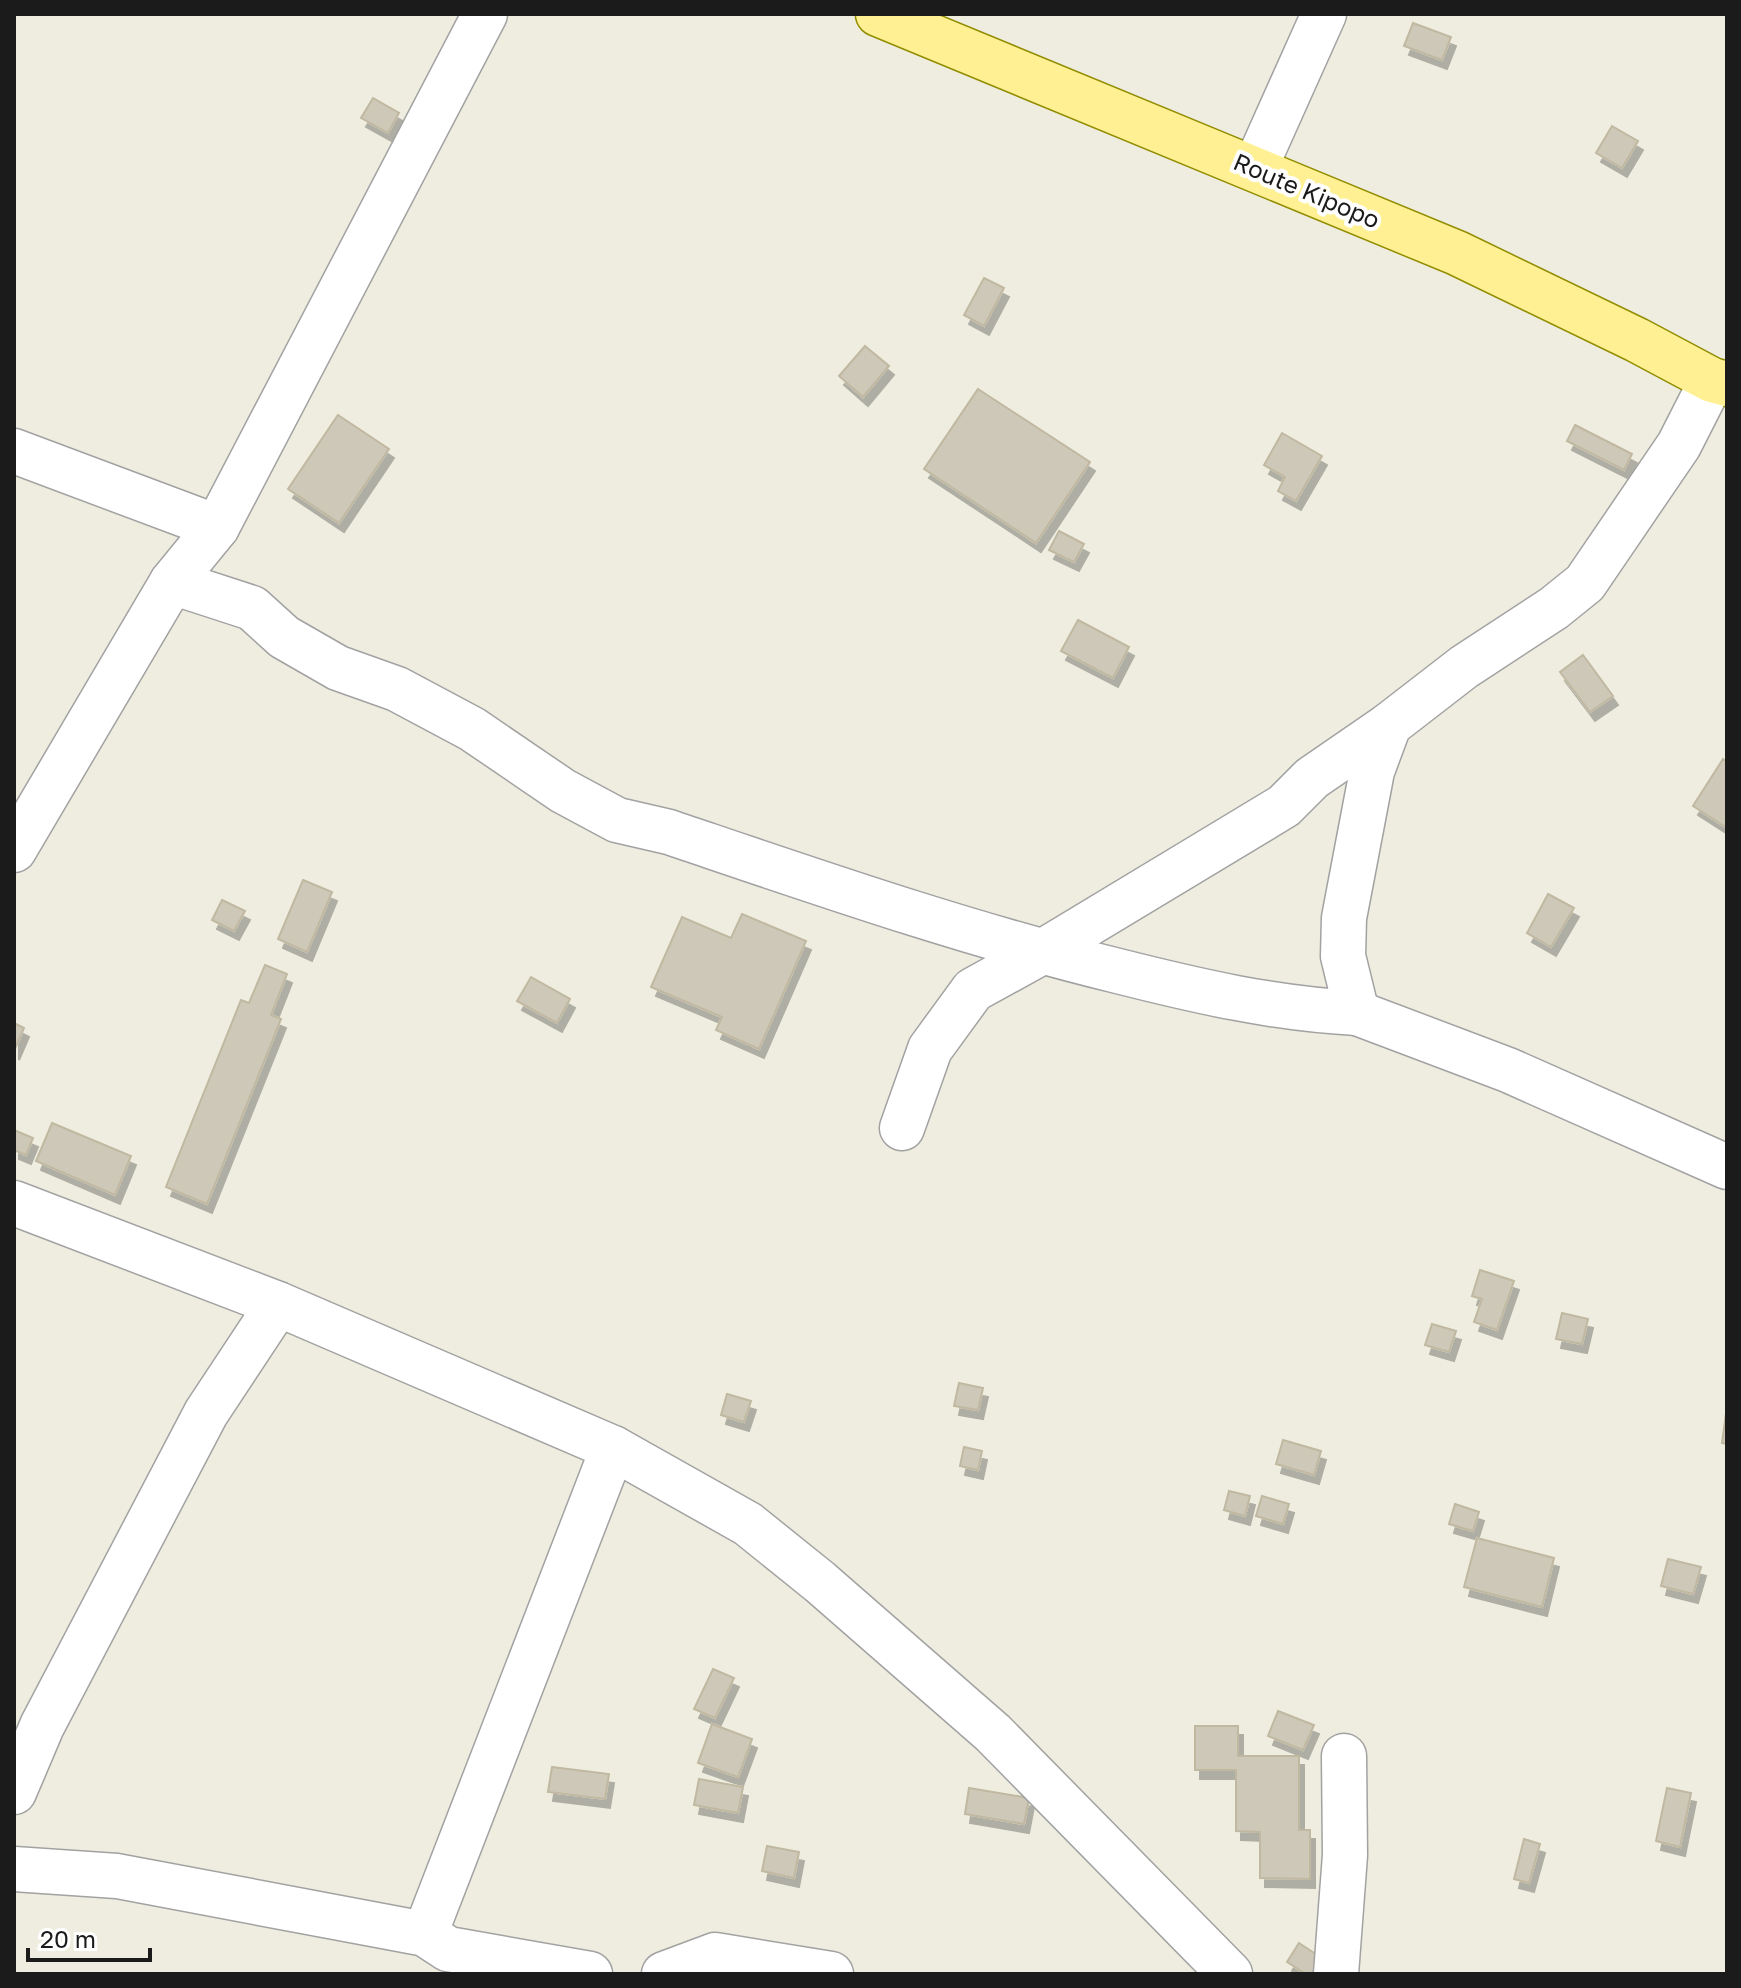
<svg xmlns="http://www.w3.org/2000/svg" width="1741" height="1988" font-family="'Golos Text',sans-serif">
<defs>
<filter id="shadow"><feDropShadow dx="5" dy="9" stdDeviation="0" flood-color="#0004"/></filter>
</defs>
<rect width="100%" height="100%" fill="#eeeddf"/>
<g fill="#cec8b8" stroke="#c0b8a0" stroke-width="2" filter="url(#shadow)">
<polygon points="1413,23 1451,37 1442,60 1404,46"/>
<polygon points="373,98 399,113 388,133 361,118"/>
<polygon points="1612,126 1638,141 1622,168 1596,153"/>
<polygon points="984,278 1004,288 984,326 964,315"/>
<polygon points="865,346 889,366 863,397 839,376"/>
<polygon points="978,389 1090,462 1036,543 924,469"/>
<polygon points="338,415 389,449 339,523 288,489"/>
<polygon points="1575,425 1632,454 1624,470 1567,441"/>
<polygon points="1282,433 1322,456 1296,501 1278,491 1285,477 1264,465"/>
<polygon points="1059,531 1084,544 1074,562 1049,550"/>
<polygon points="1078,620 1129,647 1113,678 1061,651"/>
<polygon points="1583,655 1613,696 1590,712 1560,672"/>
<polygon points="1723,759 1727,762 1727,828 1693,806"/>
<polygon points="303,880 332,892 307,952 278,939"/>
<polygon points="1548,894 1574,908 1551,947 1527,933"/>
<polygon points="222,900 245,911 234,931 212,920"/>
<polygon points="742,914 806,941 759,1049 716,1030 722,1017 651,987 682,917 731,938"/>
<polygon points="265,965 287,974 271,1015 281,1019 207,1204 166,1187 241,1000 249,1003"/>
<polygon points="531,977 570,999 557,1023 517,1001"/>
<polygon points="14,1023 24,1028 14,1051"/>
<polygon points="52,1123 131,1156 115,1195 36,1161"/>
<polygon points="14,1130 33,1138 26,1155 14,1150"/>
<polygon points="1480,1270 1514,1281 1497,1330 1474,1322 1482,1299 1472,1296"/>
<polygon points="1562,1313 1588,1319 1582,1344 1556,1339"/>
<polygon points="1432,1324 1456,1331 1449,1352 1425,1345"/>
<polygon points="959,1383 983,1388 978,1410 954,1406"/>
<polygon points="727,1394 751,1401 744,1422 721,1415"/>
<polygon points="1727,1406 1727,1444 1722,1443"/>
<polygon points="1283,1440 1321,1451 1314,1475 1276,1464"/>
<polygon points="964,1447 982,1451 978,1470 960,1466"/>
<polygon points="1229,1491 1250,1496 1245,1516 1224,1510"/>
<polygon points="1262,1496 1289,1504 1283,1524 1256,1516"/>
<polygon points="1455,1504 1479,1512 1473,1531 1449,1524"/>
<polygon points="1477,1538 1554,1558 1542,1607 1464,1587"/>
<polygon points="1668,1559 1701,1567 1693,1594 1661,1586"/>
<polygon points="713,1669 734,1678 715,1718 694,1709"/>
<polygon points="1278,1711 1314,1725 1303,1750 1268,1736"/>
<polygon points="712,1724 752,1739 738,1777 698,1763"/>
<polygon points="1195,1726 1238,1726 1238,1756 1299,1756 1299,1830 1310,1830 1310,1879 1260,1878 1260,1832 1236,1831 1236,1770 1195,1770"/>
<polygon points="552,1767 609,1774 605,1799 548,1792"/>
<polygon points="699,1779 743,1787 738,1813 694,1805"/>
<polygon points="969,1788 1029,1798 1024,1824 965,1814"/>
<polygon points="1667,1788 1691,1793 1680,1847 1656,1841"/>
<polygon points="1524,1839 1540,1844 1529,1883 1514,1879"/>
<polygon points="767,1846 799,1852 794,1878 762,1871"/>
<polygon points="1299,1943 1331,1964 1324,1974 1306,1974 1287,1962"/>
</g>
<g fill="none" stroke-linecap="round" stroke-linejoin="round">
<defs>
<g id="minor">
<polyline points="1255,168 1324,14"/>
<polyline points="14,451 217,527"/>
<path d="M172 582 252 608 284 637 338 668 397 689 472 729 563 791 617 820 669 832C817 882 966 934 1118 971 1197 991 1275 1009 1357 1013L1343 956 1344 918 1372 771 1389 725 1464 667 1554 608 1585 583 1679 445 1712 380"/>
<polyline points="14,850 172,582 217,527 485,14"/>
<polyline points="1357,1013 1508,1070 1727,1167"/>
<polyline points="902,1128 930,1049 973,990 1042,952 1284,806 1312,778 1389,725"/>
<polyline points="14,1203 278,1304 613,1448 748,1524 820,1582 993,1733 1230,1974"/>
<polyline points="14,1792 42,1726 206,1413 278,1304"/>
<polyline points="14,1869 117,1876 425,1934 448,1949 590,1974"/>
<polyline points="425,1934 613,1448"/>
<polyline points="664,1974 715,1955 831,1974"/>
<polyline points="1336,1974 1345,1855 1344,1756"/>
</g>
<polyline id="major" points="878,14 1457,253 1637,340 1712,380 1727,384"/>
</defs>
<use href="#minor" stroke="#a2a2a2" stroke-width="47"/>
<use href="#major" stroke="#928d00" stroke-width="47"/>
<use href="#minor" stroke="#fff" stroke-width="44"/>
<use href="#major" stroke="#fff193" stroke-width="44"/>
</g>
<g text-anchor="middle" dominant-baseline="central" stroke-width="8" stroke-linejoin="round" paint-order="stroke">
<g font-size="24" fill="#1b1b1b" stroke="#fff">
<text transform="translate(1307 190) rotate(23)">Route Kipopo</text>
</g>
</g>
<rect width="1741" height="1988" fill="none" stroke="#1b1b1b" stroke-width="32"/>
<path d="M28 1948v12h122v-12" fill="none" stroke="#1b1b1b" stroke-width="4"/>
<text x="40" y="1948" font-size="24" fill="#1b1b1b" stroke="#ffffff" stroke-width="6" paint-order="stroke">20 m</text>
</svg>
